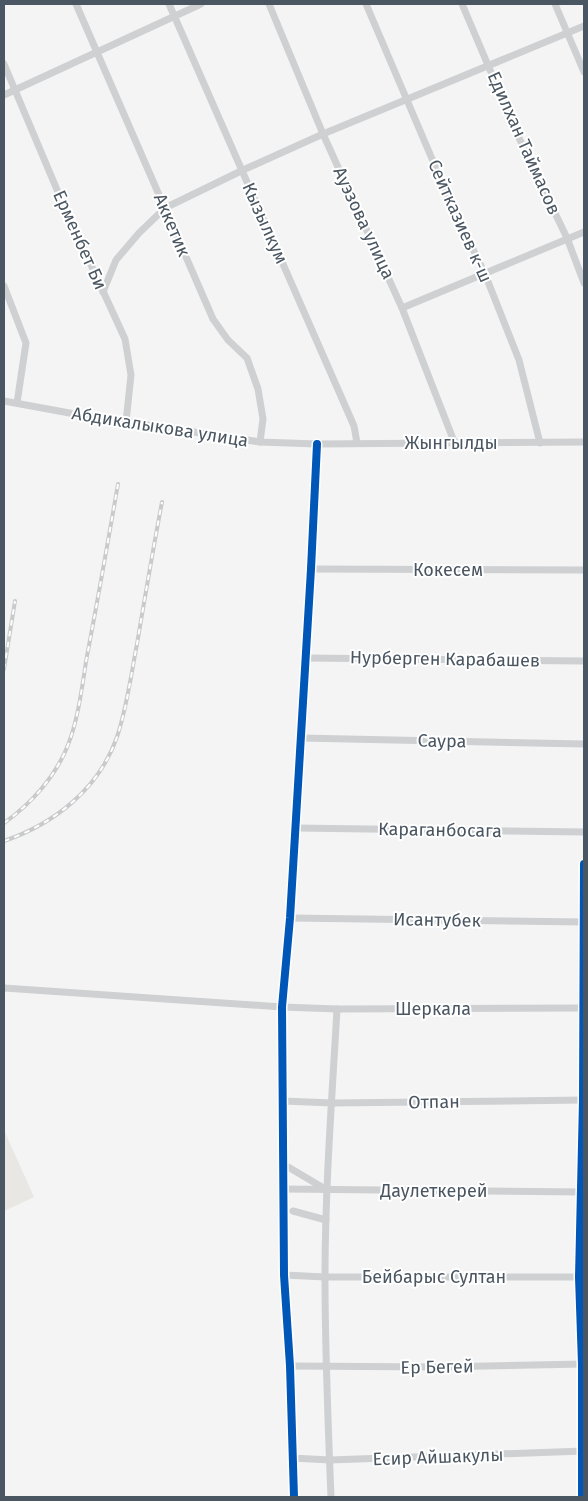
<svg xmlns="http://www.w3.org/2000/svg" width="588" height="1501" font-family="'Fira Sans',sans-serif">
<rect width="100%" height="100%" fill="#f4f4f4"/>
<polygon fill="#e8e7e3" points="4,1130 34,1197 4,1211"/>
<g fill="none" stroke-linecap="round" stroke-linejoin="round">
<g stroke="#ced0d2" stroke-width="7">
<polyline points="76,4 213,319 228,340 247,358 258,389 263,419 260,442"/>
<polyline points="169,4 354,426 357,443"/>
<polyline points="269,4 323,134 402,308 455,444"/>
<polyline points="366,4 453,208 485,274 519,360 540,443"/>
<polyline points="462,4 519,138 567,238 584,283"/>
<polyline points="555,4 584,72"/>
<polyline points="4,64 63,204 125,339 131,375 126,422"/>
<polyline points="4,95 201,4"/>
<polyline points="4,286 26,343 17,403"/>
<polyline points="103,292 116,260 139,233 165,208 243,170 323,134 584,26"/>
<polyline points="402,308 584,232"/>
<polyline points="4,401 75,414 260,442 317,444 584,442"/>
<polyline points="311,569 584,570"/>
<polyline points="306,658 584,661"/>
<polyline points="301,738 584,744"/>
<polyline points="296,828 584,832"/>
<polyline points="290,918 584,922"/>
<polyline points="4,988 282,1007 337,1009 584,1008"/>
<polyline points="283,1101 332,1103 584,1100"/>
<polyline points="283,1164 327,1190"/>
<polyline points="283,1189 583,1192"/>
<polyline points="293,1211 326,1220"/>
<polyline points="284,1275 325,1277 584,1277"/>
<polyline points="290,1366 438,1367 584,1364"/>
<polyline points="292,1458 330,1460 584,1451"/>
<polyline points="294,1497 290,1366 284,1275 282,1007 290,918 311,569 317,444"/>
<path d="M331 1497C328 1424 325 1351 325 1278 325 1188 332 1098 337 1009"/>
<polyline points="582,1497 582,1364 579,1277 583,1100 584,864"/>
</g>
<defs>
<g id="rail">
<polyline points="4,669 15,601"/>
<path d="M4 823C31 804 56 776 68 745 79 717 82 685 87 656 98 599 108 541 118 484"/>
<path d="M4 841C54 824 99 789 117 737 127 707 131 675 137 644 145 597 153 549 162 502"/>
</g>
</defs>
<use href="#rail" stroke="#c9cacc" stroke-width="4"/>
<use href="#rail" stroke="#fff" stroke-width="2" stroke-dasharray="5.5" stroke-linecap="butt"/>
<defs>
<g id="cycleway">
<polyline points="294,1497 290,1366 284,1275 282,1007 290,918 311,569 317,444"/>
<polyline points="582,1497 582,1364 579,1277 583,1100 584,864"/>
</g>
</defs>
<use href="#cycleway" stroke="#fff" stroke-width="11"/>
<use href="#cycleway" stroke="#0057b8" stroke-width="8"/>
</g>
<g text-anchor="middle" dominant-baseline="central" stroke-width="4" stroke-linejoin="round" paint-order="stroke">
<g font-size="18" fill="#4a5661" stroke="#fff">
<text transform="translate(524 143) rotate(66)">Едилхан Таймасов</text>
<text transform="translate(460 221) rotate(66)">Сейтказиев к-ш</text>
<text transform="translate(265 223) rotate(66)">Кызылкум</text>
<text transform="translate(364 223) rotate(65)">Ауэзова улица</text>
<text transform="translate(172 225) rotate(67)">Аккетик</text>
<text transform="translate(80 240) rotate(66)">Ерменбет Би</text>
<text transform="translate(160 427) rotate(9)">Абдикалыкова улица</text>
<text x="451" y="443">Жынгылды</text>
<text x="448" y="570">Кокесем</text>
<text transform="translate(445 659) rotate(1)">Нурберген Карабашев</text>
<text transform="translate(442 741) rotate(1)">Саура</text>
<text transform="translate(440 830) rotate(1)">Караганбосага</text>
<text transform="translate(437 920) rotate(1)">Исантубек</text>
<text x="433" y="1009">Шеркала</text>
<text transform="translate(434 1102) rotate(-1)">Отпан</text>
<text x="434" y="1191">Даулеткерей</text>
<text x="434" y="1277">Бейбарыс Султан</text>
<text transform="translate(437 1367) rotate(-1)">Ер Бегей</text>
<text transform="translate(438 1457) rotate(-2)">Есир Айшакулы</text>
</g>
</g>
<rect width="588" height="1501" fill="none" stroke="#4a5661" stroke-width="10"/>
</svg>
